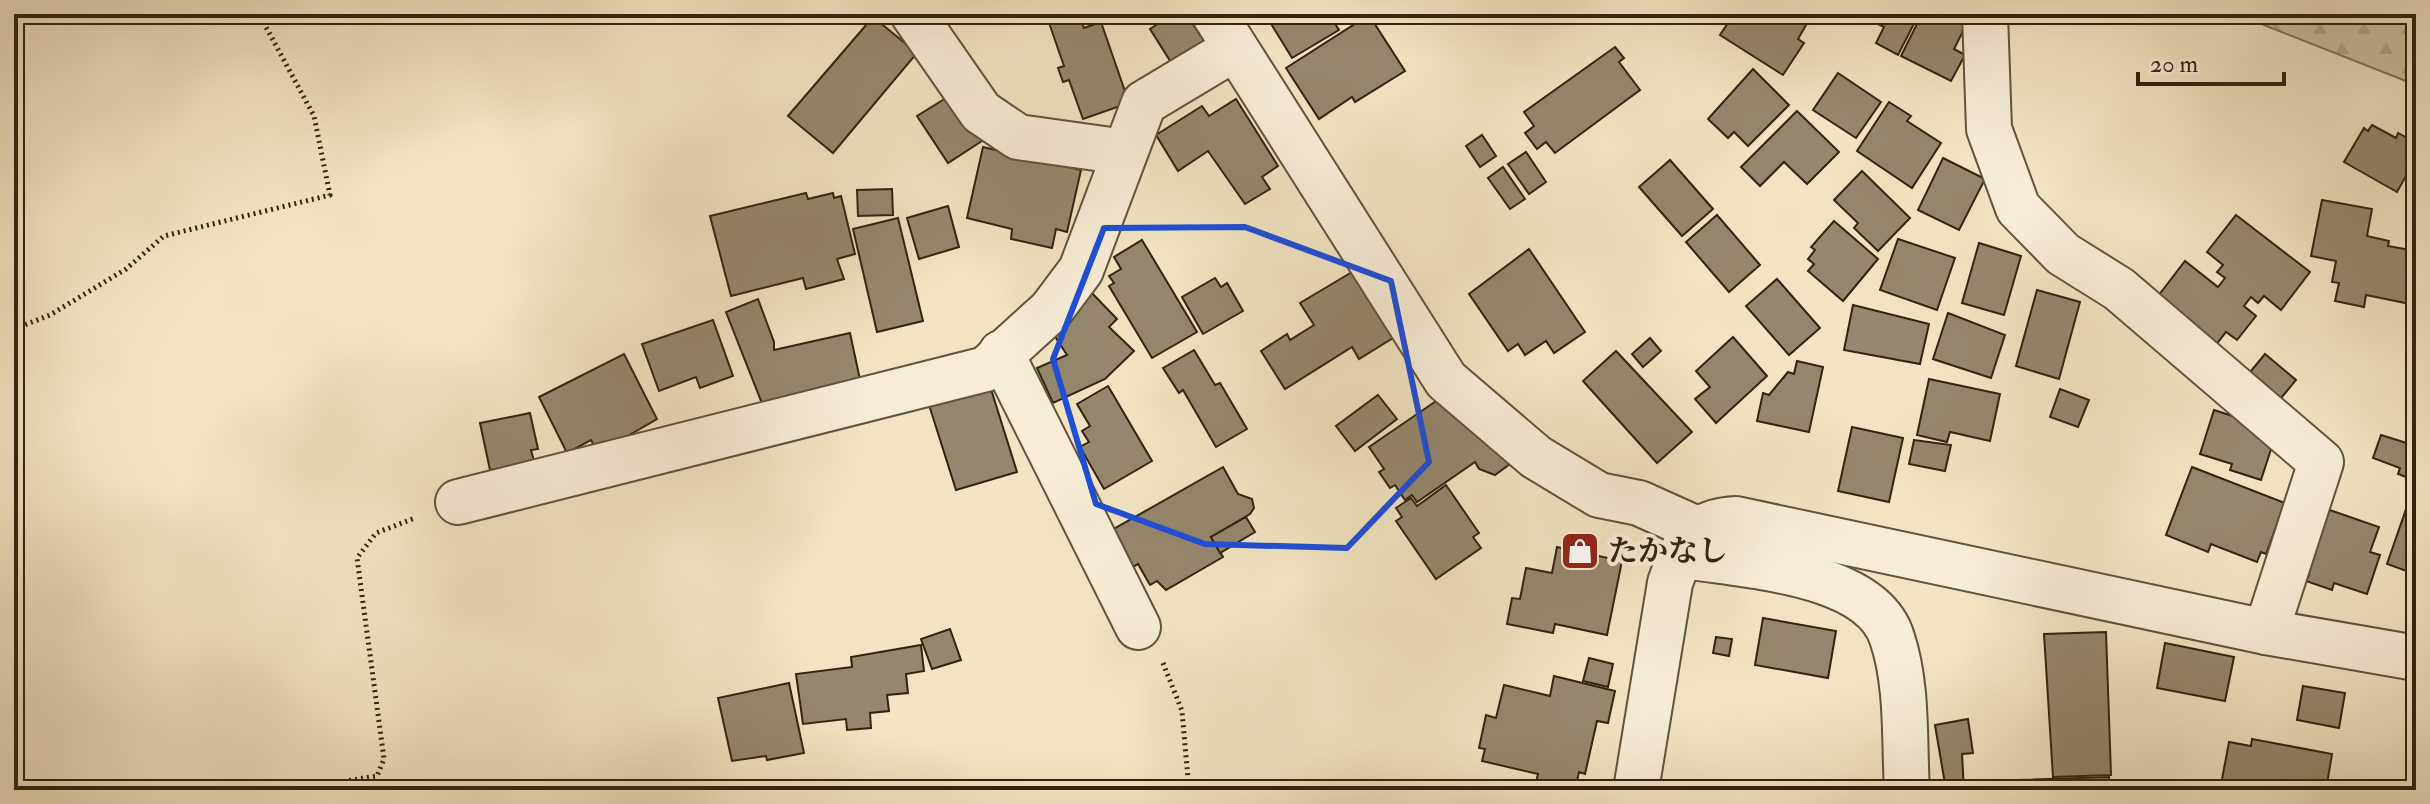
<svg xmlns="http://www.w3.org/2000/svg" width="2430" height="804" font-family="'IM FELL Double Pica','Noto Serif JP',serif">
<defs>
<pattern id="forest-firs" width="22" height="20" patternUnits="userSpaceOnUse" patternTransform="scale(2)"><rect width="22" height="20" fill="#d1c3a4"/><path d="M5 1l3.5 6h-7zM16 11l3.5 6h-7z" fill="#b4a78c"/></pattern>
</defs>
<rect width="100%" height="100%" fill="#f2e4c2"/>
<filter id="stains"><feTurbulence type="fractalNoise" baseFrequency=".0025" numOctaves="4"/><feColorMatrix values="0 0 0 0 .2 0 0 0 0 .09 0 0 0 0 .02 0 0 0 .5 -.17"/></filter>
<radialGradient id="worn" r=".72"><stop offset=".6" stop-color="#630" stop-opacity="0"/><stop offset="1" stop-color="#630" stop-opacity=".3"/></radialGradient>
<polygon fill="url(#forest-firs)" stroke="#81735a" stroke-width="2" points="2236,14 2416,14 2416,85"/>
<g fill="#95876d" stroke="#312311" stroke-width="2">
<polygon points="1067,14 1079,14 1084,28 1101,22 1129,103 1083,119 1069,80 1063,82 1058,68 1064,66 1048,20"/>
<polygon points="1173,14 1186,14 1207,45 1174,67 1150,29"/>
<polygon points="1265,14 1329,14 1339,30 1292,58"/>
<polygon points="1706,14 1725,14 1719,23"/>
<polygon points="1734,14 1788,14 1806,25 1798,39 1804,43 1783,75 1720,35"/>
<polygon points="1909,14 1917,18 1898,55 1876,43 1884,27 1860,15"/>
<polygon points="1922,14 1959,14 1969,19 1954,49 1965,55 1951,81 1901,56"/>
<polygon points="1369,15 1405,71 1355,102 1352,97 1319,119 1286,68"/>
<polygon points="873,17 917,53 833,153 788,116"/>
<polygon points="1615,47 1624,58 1619,62 1640,90 1555,153 1546,142 1537,149 1525,133 1534,126 1524,112"/>
<polygon points="1753,69 1789,105 1748,146 1734,132 1728,138 1708,119"/>
<polygon points="1838,73 1881,102 1856,138 1813,110"/>
<polygon points="954,93 985,139 948,163 917,116"/>
<polygon points="1236,99 1278,166 1262,177 1270,189 1245,204 1208,151 1178,171 1156,135 1202,106 1209,116"/>
<polygon points="1889,102 1911,116 1907,121 1941,143 1912,188 1857,151"/>
<polygon points="1797,111 1839,152 1807,184 1784,162 1760,186 1741,167"/>
<polygon points="2372,125 2396,138 2398,133 2416,143 2416,158 2397,192 2344,162 2364,128 2368,131"/>
<polygon points="1482,135 1496,156 1480,167 1466,146"/>
<polygon points="983,147 1081,170 1067,232 1056,229 1052,248 1011,239 1012,229 967,218"/>
<polygon points="1526,152 1546,182 1529,194 1508,164"/>
<polygon points="1943,158 1985,179 1959,230 1918,210"/>
<polygon points="1670,160 1713,209 1682,236 1639,187"/>
<polygon points="1503,167 1525,199 1510,209 1488,178"/>
<polygon points="1862,171 1910,218 1878,251 1854,228 1858,223 1834,200"/>
<polygon points="892,189 893,215 858,216 857,190"/>
<polygon points="806,193 808,199 833,193 834,198 841,196 855,254 837,259 844,279 806,289 803,278 731,296 710,216"/>
<polygon points="2322,200 2372,209 2367,236 2389,241 2388,246 2416,251 2410,304 2366,295 2364,307 2335,301 2339,283 2332,282 2336,261 2311,256"/>
<polygon points="948,206 959,247 919,259 907,218"/>
<polygon points="1717,215 1760,265 1729,292 1686,242"/>
<polygon points="2236,215 2310,272 2281,310 2264,296 2258,303 2251,297 2244,306 2256,316 2237,340 2226,332 2212,350 2152,304 2185,261 2218,287 2225,278 2217,272 2223,265 2207,252"/>
<polygon points="898,218 923,321 877,332 853,229"/>
<polygon points="1834,221 1878,259 1843,301 1808,271 1814,264 1808,259 1815,250 1811,247"/>
<polygon points="1898,239 1955,258 1937,310 1880,290"/>
<polygon points="1142,240 1197,332 1152,358 1109,286 1114,283 1109,276 1121,269 1114,257"/>
<polygon points="1979,243 2021,256 2004,315 1962,303"/>
<polygon points="1529,249 1585,332 1554,353 1546,341 1525,355 1518,344 1508,351 1469,294"/>
<polygon points="1352,272 1393,338 1359,359 1352,347 1285,389 1261,351 1287,334 1290,340 1314,325 1300,303"/>
<polygon points="1215,278 1221,287 1227,283 1243,311 1203,334 1182,297"/>
<polygon points="1777,279 1820,328 1789,355 1746,306"/>
<polygon points="2037,290 2080,302 2059,379 2016,366"/>
<polygon points="1090,291 1117,319 1109,327 1134,351 1105,379 1053,403 1037,368 1067,355 1050,329"/>
<polygon points="758,299 774,342 774,350 850,333 862,389 765,411 726,312"/>
<polygon points="1853,305 1929,324 1920,364 1844,350"/>
<polygon points="1948,313 2005,335 1991,378 1933,359"/>
<polygon points="713,320 733,376 700,388 696,377 659,391 642,344"/>
<polygon points="1733,337 1767,376 1716,423 1695,399 1710,387 1696,371"/>
<polygon points="1650,338 1661,351 1643,367 1632,354"/>
<polygon points="1194,350 1215,385 1220,383 1247,429 1216,447 1183,390 1179,393 1163,368"/>
<polygon points="1616,351 1692,432 1657,463 1583,381"/>
<polygon points="624,354 657,419 598,453 591,440 567,453 539,397"/>
<polygon points="2265,354 2296,380 2272,409 2241,383"/>
<polygon points="1797,361 1823,367 1809,432 1757,421 1763,393 1769,395 1788,372 1794,374"/>
<polygon points="1929,379 2000,394 1990,441 1950,432 1947,442 1917,435"/>
<polygon points="990,386 1017,472 956,490 929,405"/>
<polygon points="1108,386 1152,461 1104,489 1080,447 1089,442 1082,431 1090,426 1077,404"/>
<polygon points="2060,389 2089,400 2078,427 2050,417"/>
<polygon points="1378,395 1397,419 1355,451 1336,426"/>
<polygon points="1442,397 1510,464 1495,475 1479,469 1475,462 1417,502 1412,495 1405,500 1395,485 1390,488 1379,472 1384,469 1369,447"/>
<polygon points="2214,410 2251,422 2275,437 2261,480 2230,470 2232,464 2200,454"/>
<polygon points="530,413 538,449 531,450 534,461 490,470 480,423"/>
<polygon points="1852,427 1903,438 1889,502 1838,491"/>
<polygon points="2381,435 2413,445 2416,435 2416,481 2398,474 2400,468 2373,458"/>
<polygon points="1914,440 1951,445 1945,471 1909,464"/>
<polygon points="1223,467 1238,494 1252,499 1254,508 1250,514 1211,537 1223,557 1166,590 1157,581 1150,585 1138,564 1133,567 1112,530"/>
<polygon points="2192,467 2285,503 2266,554 2261,552 2257,562 2211,544 2208,552 2166,535"/>
<polygon points="1446,485 1479,533 1473,537 1481,548 1436,579 1396,521 1402,517 1396,508 1411,498 1417,506"/>
<polygon points="2413,489 2416,490 2416,561 2412,573 2387,564"/>
<polygon points="2324,508 2379,527 2370,552 2380,555 2367,594 2334,583 2332,590 2306,581 2309,575 2302,572"/>
<polygon points="1246,517 1255,532 1220,553 1211,537"/>
<polygon points="1557,547 1622,561 1607,635 1555,624 1553,633 1507,624 1512,598 1520,599 1526,568 1552,573"/>
<polygon points="1763,618 1836,631 1828,678 1755,665"/>
<polygon points="950,629 961,660 932,669 921,639"/>
<polygon points="2106,632 2111,775 2053,777 2044,634"/>
<polygon points="1716,637 1732,639 1729,656 1713,653"/>
<polygon points="2165,643 2234,657 2225,701 2157,688"/>
<polygon points="921,645 924,671 906,674 908,693 887,695 889,711 870,713 871,728 847,730 846,719 803,724 796,674 852,667 851,657"/>
<polygon points="1589,658 1613,664 1608,687 1583,681"/>
<polygon points="1554,676 1615,691 1608,723 1597,721 1585,774 1579,772 1575,790 1536,782 1538,774 1482,761 1485,749 1479,748 1486,715 1496,718 1504,685 1550,696"/>
<polygon points="789,683 804,753 767,760 766,756 732,761 718,698"/>
<polygon points="2303,686 2345,693 2339,728 2297,720"/>
<polygon points="1968,719 1973,753 1962,754 1964,790 1946,790 1935,725"/>
<polygon points="2252,739 2332,754 2326,790 2220,790 2229,742 2251,746"/>
<polygon points="2109,777 2110,790 1987,790 1987,781"/>
<polygon points="759,784 760,790 740,790 739,789"/>
</g>
<g fill="none" stroke-linecap="round" stroke-linejoin="round">
<defs>
<g id="minor">
<polyline points="913,14 981,112 1018,137 1125,152"/>
<polyline points="1214,14 1446,380 1536,457 1599,495 1639,503 1697,529"/>
<polyline points="1985,14 1989,129 2018,208 2063,254 2119,289 2321,462 2266,632"/>
<polyline points="1001,353 1138,627"/>
<polyline points="458,502 986,369 1051,310 1081,270 1144,103 1234,49"/>
<path d="M1680 555C1740 566 1871 570 1892 638 1908 685 1904 741 1907 790"/>
<path d="M1636 790 1670 583C1684 544 1691 521 1736 519L2266 632 2416 658"/>
</g>
</defs>
<use href="#minor" stroke="#61533d" stroke-width="48"/>
<g stroke="#312311" stroke-width="5" stroke-dasharray="2 4" stroke-linecap="butt">
<polyline points="14,329 50,315 126,269 164,236 330,195 314,116 259,14"/>
<polyline points="1163,663 1182,711 1189,790"/>
<polyline points="290,790 377,776 384,759 357,558 376,533 415,518"/>
</g>
<use href="#minor" stroke="#f7edd7" stroke-width="44"/>
</g>
<path fill="none" stroke="#1d4ed8" stroke-width="6" stroke-linejoin="round" d="M1245 227 1391 281 1429 462 1347 548 1205 544 1096 504 1053 359 1104 228Z"/>
<defs>
<symbol id="shop-square" viewBox="-11 -11 22 22"><rect x="-9" y="-9" width="18" height="18" rx="4" fill="#8f2418" stroke="#f7edd7"/><path d="M-5-2.5h2.3a2.7 3.5 0 0 1 5.4 0H5L5.5 6h-11ZM-1.5-2.5h3a1.5 2.3 0 0 0-3 0Z" fill="#fff"/></symbol>
</defs>
<g fill-rule="evenodd">
<use href="#shop-square" x="1558" y="529" width="44" height="44"/>
</g>
<g text-anchor="middle" dominant-baseline="central" stroke-width="8" stroke-linejoin="round" paint-order="stroke">
<g font-size="30" font-weight="bold" fill="#312311" stroke="#f7edd7" text-anchor="start">
<text x="1608" y="551">たかなし</text>
</g>
</g>
<rect width="2430" height="804" fill="none" stroke="#f2e4c2" stroke-width="48"/>
<rect x="16" y="16" width="2398" height="772" fill="none" stroke="#312311" stroke-width="4"/>
<rect x="24" y="24" width="2382" height="756" fill="none" stroke="#312311" stroke-width="2"/>
<path d="M2138 72v12h146v-12" fill="none" stroke="#312311" stroke-width="4"/>
<text x="2150" y="72" font-size="24" fill="#312311" stroke="#f7edd7" stroke-width="6" paint-order="stroke">20 m</text>
<rect width="100%" height="100%" filter="url(#stains)"/>
<rect width="100%" height="100%" fill="url(#worn)"/>
</svg>
